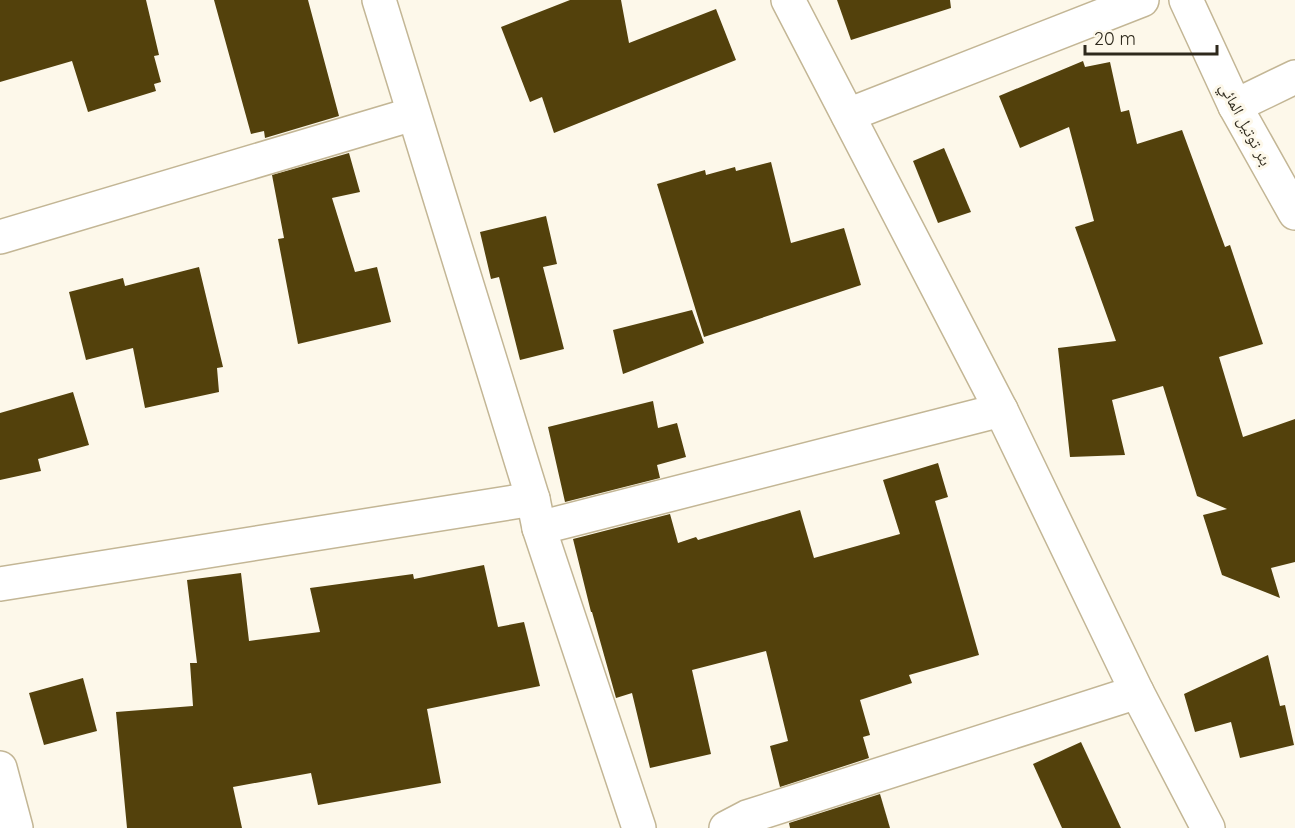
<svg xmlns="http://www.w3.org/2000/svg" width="1295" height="828" font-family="Quicksand,'Noto Naskh Arabic',sans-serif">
<rect width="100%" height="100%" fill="#fdf8ea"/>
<g fill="#53410c">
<polygon points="0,0 146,0 159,55 154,56 161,82 154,84 156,91 88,112 72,61 0,82"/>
<polygon points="214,0 308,0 339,116 265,138 264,131 251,134"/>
<polygon points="570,0 621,0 629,43 716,9 736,60 554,133 542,97 530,102 501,27"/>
<polygon points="837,0 950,0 951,8 851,40"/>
<polygon points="1083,61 1085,67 1110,62 1121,112 1129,110 1137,144 1182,130 1225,247 1230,245 1263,344 1219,357 1243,437 1295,419 1295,562 1271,568 1280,598 1222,575 1203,515 1227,509 1197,496 1163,386 1112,400 1125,455 1070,457 1058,348 1116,341 1075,227 1094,221 1069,127 1020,148 999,96"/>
<polygon points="944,148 971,212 938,223 913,161"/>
<polygon points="349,153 360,192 332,198 355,272 377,267 391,322 298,344 278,239 284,238 272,175"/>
<polygon points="771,162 791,243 844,228 861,285 704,337 657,184 705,170 706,175 735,167 736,171"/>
<polygon points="546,216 557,264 543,267 564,349 520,360 499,277 491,279 480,232"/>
<polygon points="199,267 223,367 217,368 219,392 145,408 133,348 86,360 69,292 123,278 125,286"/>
<polygon points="692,310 704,343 623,374 613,330"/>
<polygon points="73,392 89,445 38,459 41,471 0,480 0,413"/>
<polygon points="653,401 658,428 677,423 686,457 657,465 660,478 565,502 548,427"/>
<polygon points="938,463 948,497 935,501 979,655 909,675 912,683 860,700 870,735 863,737 869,758 780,787 770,746 788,741 766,651 692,670 711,754 650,768 632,693 616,698 592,612 591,612 573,539 670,514 678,543 696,537 698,540 800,510 814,558 900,534 883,480"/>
<polygon points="484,565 498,627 524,622 540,686 427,709 441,783 318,805 311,773 233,787 242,828 127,828 116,712 193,706 190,663 197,663 187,580 241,573 249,641 320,632 310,588 413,574 414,579"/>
<polygon points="1268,655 1280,706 1285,705 1294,745 1240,758 1231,722 1195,732 1184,694"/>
<polygon points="83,678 97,731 44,745 29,693"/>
<polygon points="1081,742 1121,828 1062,828 1033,764"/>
<polygon points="880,794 890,828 790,828 789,823"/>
</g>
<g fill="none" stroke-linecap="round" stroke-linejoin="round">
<defs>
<g id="minor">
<polyline points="379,0 533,499 539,528 639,828"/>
<polyline points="788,0 1001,410 1137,692 1208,828"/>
<polyline points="1186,0 1235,106 1295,213"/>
<polyline points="1235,106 1295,77"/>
<polyline points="848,115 1142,0"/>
<polyline points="0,237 413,114"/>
<polyline points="539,528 1001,410"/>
<polyline points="0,584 533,499"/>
<polyline points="0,768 16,828"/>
<polyline points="726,828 747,817 1137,692"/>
</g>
</defs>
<use href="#minor" stroke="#c3b695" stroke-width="36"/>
<use href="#minor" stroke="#fff" stroke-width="33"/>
</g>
<g text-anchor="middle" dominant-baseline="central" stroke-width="6" stroke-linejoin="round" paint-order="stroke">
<g font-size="16" fill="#2e291c" stroke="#fdf8ea">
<text transform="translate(1246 124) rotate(62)">بئر توتيل المائي</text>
</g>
</g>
<path d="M1085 45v9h132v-9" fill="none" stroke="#2e291c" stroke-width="3"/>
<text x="1094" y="45" font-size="18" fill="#2e291c" stroke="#fdf8ea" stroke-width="4.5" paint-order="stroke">20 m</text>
</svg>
